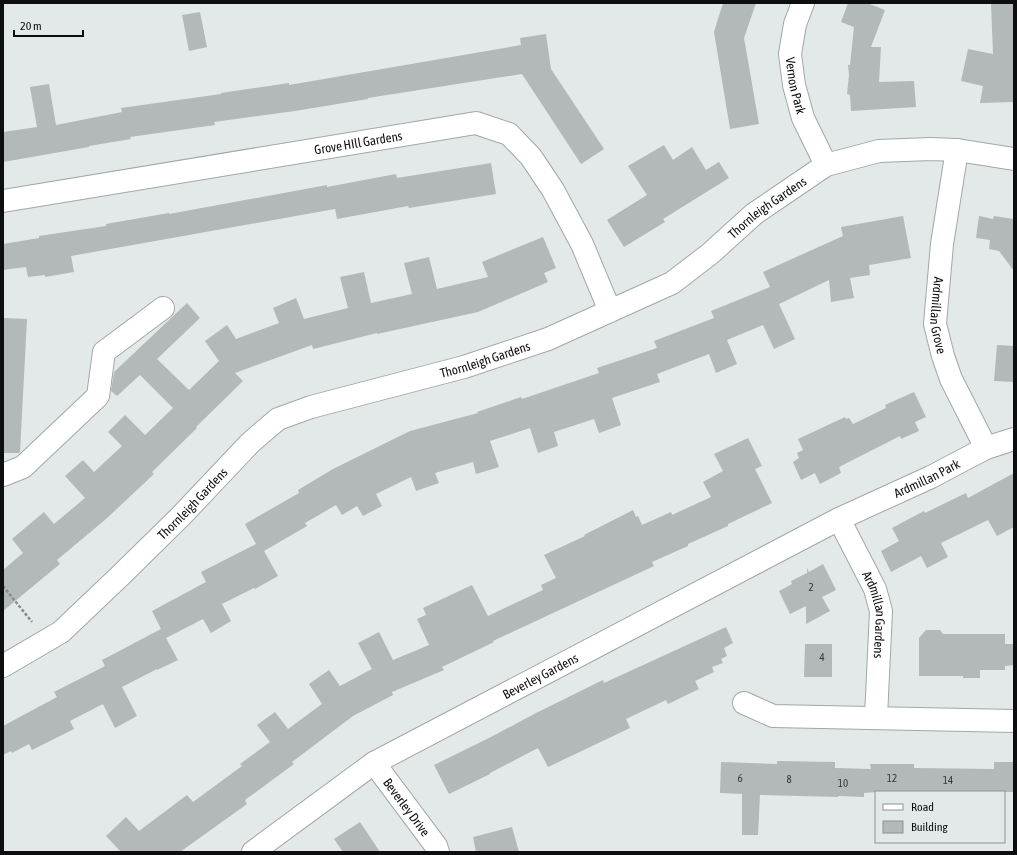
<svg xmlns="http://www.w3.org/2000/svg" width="1017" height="855" font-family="'Asap Condensed',sans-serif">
<rect width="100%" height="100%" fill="#e3e8e9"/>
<g fill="#b3b8b9">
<polygon points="723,3 756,3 744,38 759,124 730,129 714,32"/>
<polygon points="848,3 867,3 885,10 871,47 881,47 879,82 914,81 916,107 851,111 850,95 847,94 849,75 848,65 850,65 854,27 841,22"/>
<polygon points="1014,3 1014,102 980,103 983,86 961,81 968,49 993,54 991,4"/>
<polygon points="200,12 207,47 189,51 182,15"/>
<polygon points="546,34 551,69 604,149 581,164 522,74 368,98 368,99 295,111 214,122 215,125 130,137 131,139 89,146 89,147 3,162 3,132 37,127 30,87 49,84 56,125 122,112 121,108 221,94 221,93 289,83 289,85 521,45 520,38"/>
<polygon points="664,145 673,160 692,147 706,170 719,162 729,178 663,219 665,222 624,247 607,220 647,195 628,166"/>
<polygon points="491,163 496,194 409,208 408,206 337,219 335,209 71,256 74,272 45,277 45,275 28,277 26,267 3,270 3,244 39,238 39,236 106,226 106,224 169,213 169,214 327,185 327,187 396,174 397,178"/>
<polygon points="903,216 911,258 869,265 870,275 850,278 854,298 831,302 829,280 779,304 795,339 774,349 763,325 727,340 737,364 716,373 709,354 657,374 660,382 612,398 621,425 599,433 594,419 554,432 558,446 538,453 530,428 490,441 499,467 476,474 473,462 435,473 439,483 416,491 411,477 376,494 382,506 363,516 357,506 342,515 336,505 305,523 307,526 264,551 278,576 255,589 254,588 222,604 231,621 211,633 203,619 166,638 178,660 157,670 157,669 122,687 137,716 115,728 103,704 70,721 74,729 32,750 29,744 12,753 11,751 3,755 3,726 57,697 54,692 105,666 102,660 161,629 152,611 206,582 201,572 256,544 245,524 299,493 298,490 333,469 410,431 478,413 477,412 521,397 522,399 599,373 597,368 657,348 654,341 714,318 711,311 770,287 763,272 843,236 841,227"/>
<polygon points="979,216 993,219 994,216 1014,219 1014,271 999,251 989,249 990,240 976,238"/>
<polygon points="543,237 556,268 544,273 548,282 478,312 377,334 377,333 313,349 312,345 235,373 243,381 196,427 197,428 152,472 154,474 106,519 57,560 60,564 3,611 3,570 23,553 12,539 44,512 54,524 85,498 65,476 83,460 94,472 122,446 108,432 125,415 145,435 173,408 140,375 117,396 111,391 114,372 187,303 200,318 157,359 189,390 219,361 205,341 227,325 236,339 279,323 273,308 296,298 304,319 348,308 340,277 364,272 371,303 412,294 404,263 429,257 437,289 488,277 482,262"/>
<polygon points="3,318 27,319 20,452 19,453 3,453"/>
<polygon points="997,345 1014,346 1014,382 994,381"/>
<polygon points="914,392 926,417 915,422 919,431 901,439 900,436 839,467 841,473 820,484 815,473 801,480 793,462 799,458 797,453 803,450 798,439 845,417 846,419 849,418 853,424 886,408 885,405"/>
<polygon points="748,438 762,466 755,469 772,503 728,524 728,526 688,544 688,546 652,562 654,566 493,641 494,642 442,667 444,670 392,692 393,695 353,716 292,762 294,764 245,800 247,804 180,852 121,852 106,836 126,817 139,831 187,795 193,802 242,766 240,764 270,742 257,725 275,712 288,729 322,704 309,684 329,670 340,686 372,669 358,643 379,632 393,660 429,645 417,619 426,615 423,608 472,585 488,616 543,590 541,585 556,578 544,555 585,536 584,535 633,510 636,517 638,516 642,525 671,512 672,515 711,497 703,482 723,471 714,454"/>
<polygon points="1014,473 1014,527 997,536 988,520 941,543 948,557 927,568 921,556 891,572 881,551 899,541 892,528 924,511 925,513 966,493 968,498"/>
<polygon points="823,564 836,590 822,597 830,611 806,624 806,606 790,614 779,591 792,584 791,581 807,573 807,568 809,572"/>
<polygon points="726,627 733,643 724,648 727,656 721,659 723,663 712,667 714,672 695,681 699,689 668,704 666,700 626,719 630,728 548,767 538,748 490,773 490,774 449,794 434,765 489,738 536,713 603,680 604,683"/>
<polygon points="926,630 940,630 943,634 1005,634 1005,644 1014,644 1014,665 1005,666 1005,670 980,670 980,678 963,678 963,676 919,676 919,638"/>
<polygon points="805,644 832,644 832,677 804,677"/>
<polygon points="777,761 835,762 835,768 871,769 870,764 914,764 914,768 994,769 994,762 1014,762 1014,792 876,792 864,793 864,797 838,796 838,797 760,795 758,835 742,835 742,794 720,793 721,762 777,764"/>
<polygon points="360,822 380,852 343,852 334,839"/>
<polygon points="512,827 519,852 476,852 473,837"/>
</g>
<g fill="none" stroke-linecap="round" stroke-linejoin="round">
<defs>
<g id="minor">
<path id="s1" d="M803 3 795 24 790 54 794 85 803 118 826 165"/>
<path id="s2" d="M957 150 942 244 935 324 943 356 951 379 986 448"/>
<path id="s3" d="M3 201 476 123 509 134 531 157 553 190 582 244 610 311"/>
<polyline points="3,475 23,467 98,396 104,352 163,308"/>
<path id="s4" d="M839 519 875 589 881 611 876 717"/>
<path id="s5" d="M3 666 61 632 121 575 181 516 250 443 278 419 311 407 464 367 548 339 672 283 711 253 754 214 826 165 879 151 931 149 957 150 1014 159"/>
<polyline points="744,703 773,716 1014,721"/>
<path id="s6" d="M374 763 436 846 438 852"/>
<path id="s7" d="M253 852 374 763 839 519 931 477 986 448 1014 439"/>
</g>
</defs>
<use href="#minor" stroke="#a2a7a8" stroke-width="24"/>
<polyline stroke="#888b8c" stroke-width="2.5" stroke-dasharray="3 2" stroke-linecap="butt" points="3,586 32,622"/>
<use href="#minor" stroke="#fff" stroke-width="22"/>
</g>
<g text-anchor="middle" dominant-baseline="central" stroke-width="3.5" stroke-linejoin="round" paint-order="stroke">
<g font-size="11" fill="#36383a">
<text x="811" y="587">2</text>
<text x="822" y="657">4</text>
<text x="740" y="778">6</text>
<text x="892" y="778">12</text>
<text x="789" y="779">8</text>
<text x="948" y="780">14</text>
<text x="843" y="783">10</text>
</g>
<g font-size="13" fill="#0d0e0f" stroke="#e3e8e9">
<text stroke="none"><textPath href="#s1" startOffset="85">Vernon Park</textPath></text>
<text stroke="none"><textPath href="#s3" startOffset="360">Grove HIll Gardens</textPath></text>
<text stroke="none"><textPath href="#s5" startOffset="911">Thornleigh Gardens</textPath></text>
<text stroke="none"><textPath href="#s2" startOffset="167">Ardmillan Grove</textPath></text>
<text stroke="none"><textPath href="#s5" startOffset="587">Thornleigh Gardens</textPath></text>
<text stroke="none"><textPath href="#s7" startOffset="772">Ardmillan Park</textPath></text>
<text stroke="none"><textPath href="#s5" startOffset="251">Thornleigh Gardens</textPath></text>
<text stroke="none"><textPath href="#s4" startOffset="104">Ardmillan Gardens</textPath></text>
<text stroke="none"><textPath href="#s7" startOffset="338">Beverley Gardens</textPath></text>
<text stroke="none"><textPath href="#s6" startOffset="55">Beverley Drive</textPath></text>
</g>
</g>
<rect width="1017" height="855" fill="none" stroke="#0d0e0f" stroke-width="8"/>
<rect x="875" y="791" width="130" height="52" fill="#e3e8e9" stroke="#8d9192"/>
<rect x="883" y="804" width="20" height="6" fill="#ffffff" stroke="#8d9192"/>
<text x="911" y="811" font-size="12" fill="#0d0e0f">Road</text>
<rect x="883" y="821" width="20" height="12" fill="#b3b8b9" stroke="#8d9192"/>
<text x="911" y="831" font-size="12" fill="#0d0e0f">Building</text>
<path d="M14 30v6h69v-6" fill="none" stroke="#0d0e0f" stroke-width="2"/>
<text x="20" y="30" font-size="12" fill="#0d0e0f" stroke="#e3e8e9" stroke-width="3" paint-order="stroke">20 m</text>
</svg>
